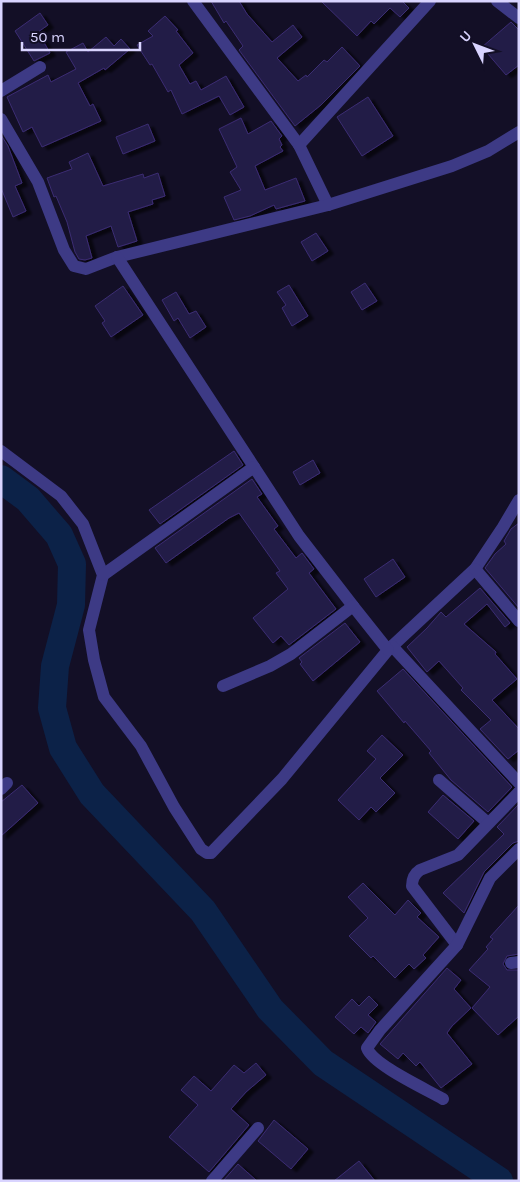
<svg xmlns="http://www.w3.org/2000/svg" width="520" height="1182" font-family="Karla,sans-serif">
<defs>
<filter id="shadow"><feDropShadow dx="5.5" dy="3" stdDeviation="1" flood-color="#0009"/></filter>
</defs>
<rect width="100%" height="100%" fill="#130f26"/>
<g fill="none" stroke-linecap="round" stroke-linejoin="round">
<polyline stroke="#0c2248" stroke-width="28" points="1,479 28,499 59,535 72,564 71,605 55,666 52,708 63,748 92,794 203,911 270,1009 323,1063 499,1181"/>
</g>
<g fill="#241b47" stroke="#3b2d73" filter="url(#shadow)">
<polygon points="211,1 239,1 247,14 272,42 293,25 302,37 277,58 298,81 306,75 307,77 324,60 327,62 342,47 360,66 321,105 295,126 239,50 243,46 226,21 224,23"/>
<polygon points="321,1 402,1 409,8 400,17 390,8 374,24 371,21 357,36"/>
<polygon points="40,13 48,25 38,32 50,53 34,61 15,31"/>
<polygon points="165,16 178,30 176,31 193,53 179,65 190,84 196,81 201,90 226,76 244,107 230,115 219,96 182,114 171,90 168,92 152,64 150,65 137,45 153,36 148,31"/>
<polygon points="511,22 519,30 519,65 506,75 482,47"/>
<polygon points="106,37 114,46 121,39 130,49 105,70 104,68 78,83 90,106 93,104 101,121 42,147 32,127 23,132 7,97 48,75 51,82 76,69 66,52 83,43 88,52"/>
<polygon points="368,97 393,136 362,156 337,117"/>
<polygon points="241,118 248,134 271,121 282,136 279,139 282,145 280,147 283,151 255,166 265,190 296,178 305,201 276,209 274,205 250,216 234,220 224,197 241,190 230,172 237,167 219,129"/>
<polygon points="148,124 155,141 123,154 116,137"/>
<polygon points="1,135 8,146 22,183 15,186 26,211 13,217 1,188"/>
<polygon points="88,153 103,186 143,174 144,178 158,173 165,196 152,200 153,204 128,212 137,241 118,247 111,226 86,236 92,258 85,260 79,259 75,252 67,222 56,196 54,197 47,178 72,169 69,162"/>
<polygon points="316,233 328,251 312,261 301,242"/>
<polygon points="365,283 377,301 362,310 351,292"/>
<polygon points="289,285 308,316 292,326 282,308 286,305 277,292"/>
<polygon points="123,286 143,315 111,337 102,323 105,321 95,306"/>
<polygon points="176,292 189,314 196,311 206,327 190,338 178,318 174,321 162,300"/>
<polygon points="234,451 243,465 160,524 149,510"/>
<polygon points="313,460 320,473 300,485 293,472"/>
<polygon points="252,479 262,494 257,497 278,526 274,529 296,558 302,553 314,569 309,573 336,609 289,645 281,636 273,643 253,618 288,589 276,573 280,571 239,513 229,518 166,563 155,548"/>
<polygon points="519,523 519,608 485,568 495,554 506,544 504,541 511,529"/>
<polygon points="393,559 405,577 376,597 364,579"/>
<polygon points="480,588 510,623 505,627 487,604 464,624 496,652 495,654 517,679 492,700 519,729 519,750 508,759 480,729 491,720 461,690 463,688 439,661 427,672 407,647 427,628 441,612 446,617"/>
<polygon points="345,623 360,642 313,681 300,664 302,662 299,658"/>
<polygon points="403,669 512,787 488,812 451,780 429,753 431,751 405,721 404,723 377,691"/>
<polygon points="382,735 403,755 380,778 395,793 376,812 371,807 359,820 338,800 376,759 367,751"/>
<polygon points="22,785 38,803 1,836 1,802"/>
<polygon points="443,795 474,821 458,839 428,812"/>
<polygon points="519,804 519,841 513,843 484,872 464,913 443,893 504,834 497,827"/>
<polygon points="363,883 395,915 408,900 421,913 417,917 439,937 423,955 426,958 414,969 409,964 395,978 373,956 371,958 349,936 368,918 348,897"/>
<polygon points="519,905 519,954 507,956 503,964 507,970 519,970 519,1016 498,1035 472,1008 490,987 469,970 488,949 486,947 493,939 490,937"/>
<polygon points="447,968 461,980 454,989 471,1008 452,1026 447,1033 472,1064 441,1088 420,1062 416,1066 403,1053 398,1059 380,1044"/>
<polygon points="369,996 378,1005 368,1015 376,1022 368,1033 361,1027 354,1034 335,1017 352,999 359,1006"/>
<polygon points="256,1063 266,1075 246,1092 231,1109 249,1125 209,1172 169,1137 198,1105 181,1090 194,1076 211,1091 234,1065 244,1073"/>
<polygon points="274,1120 308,1149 291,1169 258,1141"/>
<polygon points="359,1161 375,1181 334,1181"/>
<polygon points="238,1164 257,1181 223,1181"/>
</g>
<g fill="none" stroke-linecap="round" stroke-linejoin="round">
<g stroke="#3d3a85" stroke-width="12">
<polyline points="193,1 299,145 328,205"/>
<polyline points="497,1 519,18"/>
<polyline points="1,91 40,67"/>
<polyline points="1,119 38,182 64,250 74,266 86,269 117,257 328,205 452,166 488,151 519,132"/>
<polyline points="299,145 430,1"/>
<polyline points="117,257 254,467"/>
<polyline points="1,451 61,496 83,524 103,575 89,630 94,660 104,697 141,746 174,807 201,849 207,853 211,853 282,779 388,650 475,569 503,527 519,500"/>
<polyline points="475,569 519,621"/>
<polyline points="103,575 254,467 299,536 353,606"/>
<polyline points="392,646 519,783"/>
<polyline points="223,686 270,666 291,654 353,606 388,650"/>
<polyline points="439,780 488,823"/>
<polyline points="1,789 7,783"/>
<path d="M457 945 412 886C412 879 414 874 420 870L458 855 519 792"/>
<polyline points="511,963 519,962"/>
<path d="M443 1099C426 1089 373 1065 367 1048L380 1030 457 945 490 878 519 849"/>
<polyline points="212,1181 258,1128"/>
</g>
</g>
<rect width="520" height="1182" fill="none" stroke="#d9d4ff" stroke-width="5"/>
<g transform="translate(475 45) rotate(312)" stroke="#130f26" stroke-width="4" paint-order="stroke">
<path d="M0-4L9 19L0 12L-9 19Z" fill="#d9d4ff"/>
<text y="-8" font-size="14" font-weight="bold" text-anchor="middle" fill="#d9d4ff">U</text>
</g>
<path d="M22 42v8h118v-8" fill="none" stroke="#d9d4ff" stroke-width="2.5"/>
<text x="30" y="42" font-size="15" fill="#d9d4ff" stroke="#130f26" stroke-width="4" paint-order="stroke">50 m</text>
</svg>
